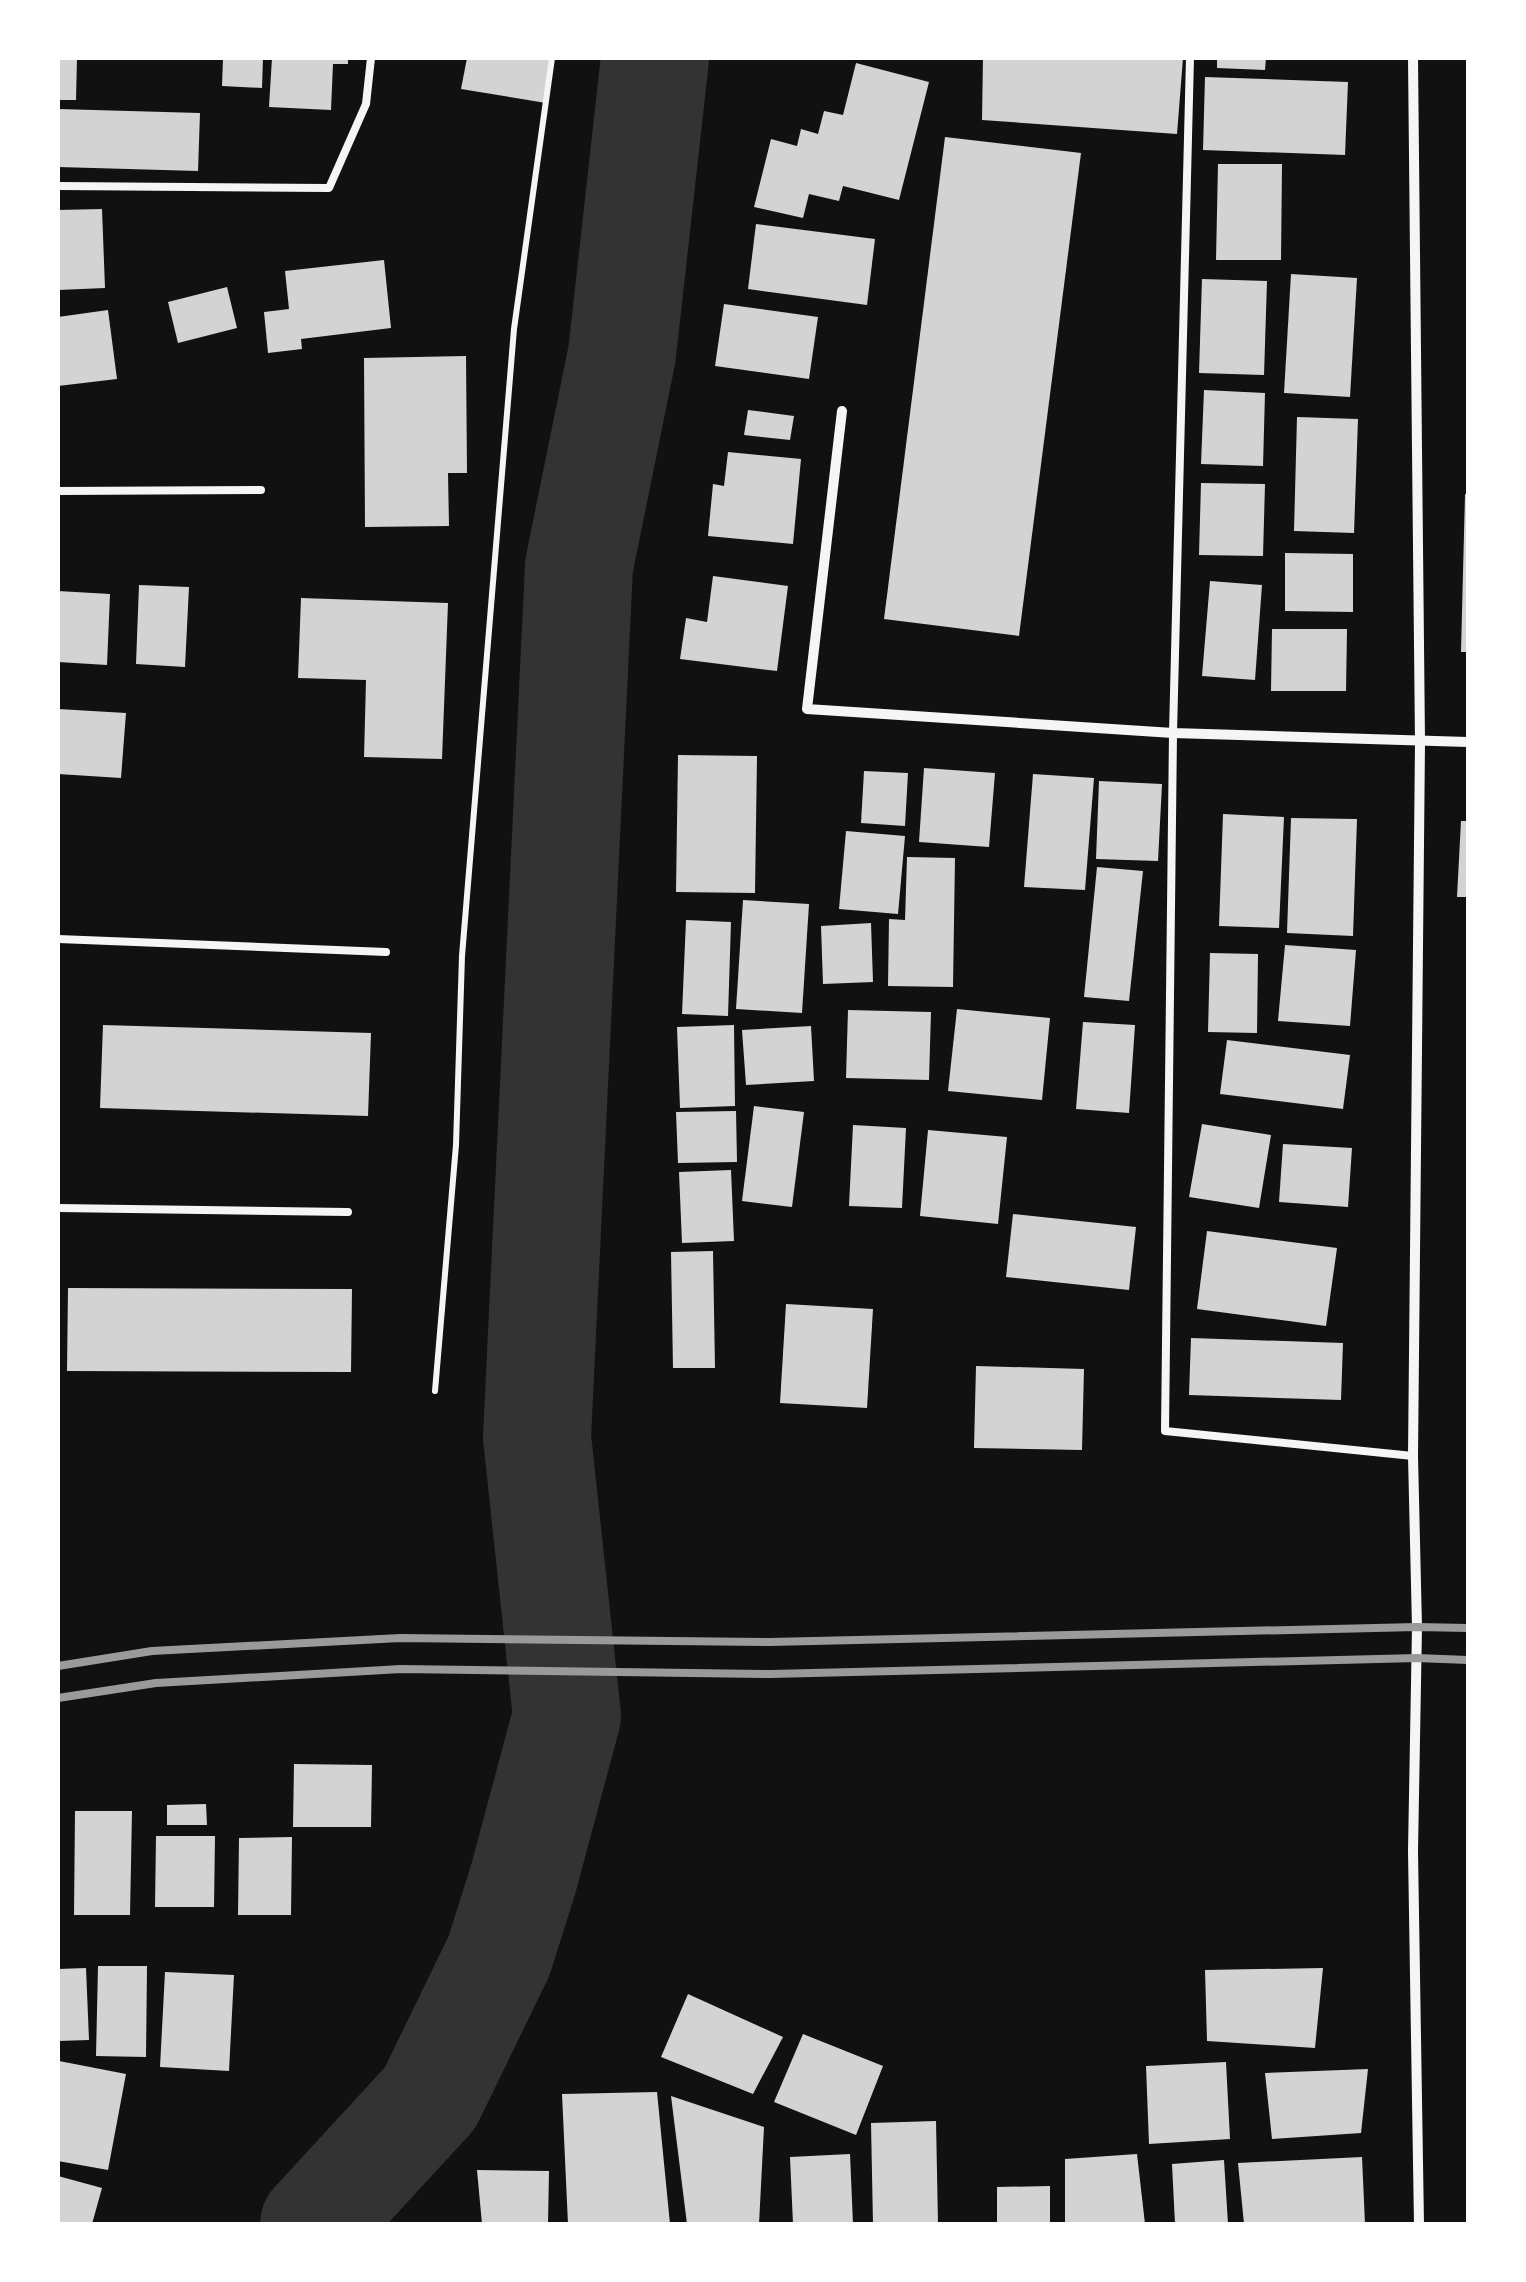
<svg xmlns="http://www.w3.org/2000/svg" width="1526" height="2282" font-family="'DM Sans',sans-serif">
<rect width="100%" height="100%" fill="#111"/>
<g fill="none" stroke-linecap="round" stroke-linejoin="round">
<polyline stroke="#333" stroke-width="108" points="314,2224 430,2098 499,1956 523,1880 567,1716 537,1437 579,566 622,354 655,58"/>
</g>
<g fill="#d3d3d3">
<polygon points="58,58 77,58 76,100 58,100"/>
<polygon points="223,58 263,58 262,88 222,86"/>
<polygon points="272,58 348,58 348,64 333,64 331,110 269,107"/>
<polygon points="467,58 553,58 546,103 461,89"/>
<polygon points="983,58 1183,58 1177,134 982,120"/>
<polygon points="1217,58 1266,58 1265,70 1217,68"/>
<polygon points="856,63 929,82 899,200 843,186 839,201 809,194 803,218 754,207 771,139 797,146 801,129 818,134 824,111 843,115"/>
<polygon points="1205,77 1348,82 1345,155 1203,150"/>
<polygon points="58,109 200,113 198,171 58,167"/>
<polygon points="945,137 1081,153 1019,636 884,619"/>
<polygon points="1218,164 1282,164 1281,260 1216,260"/>
<polygon points="102,209 105,288 58,290 58,210"/>
<polygon points="756,224 875,239 867,305 748,289"/>
<polygon points="384,260 391,328 301,339 302,349 268,353 264,312 289,309 285,271"/>
<polygon points="1291,274 1357,278 1350,397 1284,393"/>
<polygon points="1202,279 1267,281 1264,375 1199,373"/>
<polygon points="227,287 237,328 178,343 168,302"/>
<polygon points="724,304 818,317 809,379 715,366"/>
<polygon points="108,310 117,379 58,386 58,317"/>
<polygon points="466,356 467,473 448,473 449,526 365,527 364,358"/>
<polygon points="1204,390 1265,393 1263,466 1201,464"/>
<polygon points="748,410 794,416 790,440 744,435"/>
<polygon points="1297,417 1358,419 1354,533 1294,531"/>
<polygon points="728,452 801,459 793,544 708,536 713,484 724,486"/>
<polygon points="1201,483 1265,484 1263,556 1199,555"/>
<polygon points="1465,494 1468,494 1468,652 1461,652"/>
<polygon points="1285,553 1353,554 1353,612 1285,611"/>
<polygon points="713,576 788,586 777,671 680,659 686,618 707,622"/>
<polygon points="1210,581 1262,585 1255,680 1202,676"/>
<polygon points="139,585 189,587 185,667 136,664"/>
<polygon points="58,591 110,594 107,665 58,662"/>
<polygon points="301,598 448,603 442,759 364,757 366,680 298,678"/>
<polygon points="1272,629 1347,629 1346,691 1271,691"/>
<polygon points="58,709 126,713 121,778 58,774"/>
<polygon points="678,755 757,756 755,893 676,892"/>
<polygon points="924,768 995,773 989,847 919,842"/>
<polygon points="864,771 908,773 905,826 861,823"/>
<polygon points="1033,774 1094,778 1085,890 1024,887"/>
<polygon points="1099,781 1162,784 1158,861 1096,859"/>
<polygon points="1223,814 1284,817 1279,928 1219,926"/>
<polygon points="1291,818 1357,819 1353,936 1287,933"/>
<polygon points="1461,821 1468,821 1468,897 1457,897"/>
<polygon points="846,831 905,836 898,914 839,909"/>
<polygon points="907,857 955,858 953,987 888,986 889,919 905,920"/>
<polygon points="1097,867 1143,871 1129,1001 1084,997"/>
<polygon points="743,900 809,904 802,1013 736,1009"/>
<polygon points="686,920 731,922 728,1016 682,1014"/>
<polygon points="871,923 873,982 823,984 821,926"/>
<polygon points="1285,945 1356,950 1350,1026 1278,1021"/>
<polygon points="1210,953 1258,954 1257,1033 1208,1032"/>
<polygon points="957,1009 1050,1018 1042,1100 948,1091"/>
<polygon points="848,1010 931,1012 929,1080 846,1078"/>
<polygon points="1083,1022 1135,1025 1129,1113 1076,1109"/>
<polygon points="103,1025 371,1033 368,1116 100,1108"/>
<polygon points="734,1025 735,1106 680,1108 677,1027"/>
<polygon points="811,1026 814,1081 746,1085 742,1030"/>
<polygon points="1227,1040 1350,1055 1343,1109 1220,1094"/>
<polygon points="754,1106 804,1112 792,1207 742,1201"/>
<polygon points="736,1111 737,1162 678,1163 676,1112"/>
<polygon points="1202,1124 1271,1135 1259,1208 1189,1197"/>
<polygon points="853,1125 906,1128 902,1208 849,1206"/>
<polygon points="928,1130 1007,1137 998,1224 920,1216"/>
<polygon points="1283,1144 1352,1148 1348,1207 1279,1202"/>
<polygon points="731,1170 734,1241 682,1243 679,1172"/>
<polygon points="1013,1214 1136,1227 1129,1290 1006,1277"/>
<polygon points="1207,1231 1337,1248 1326,1326 1197,1309"/>
<polygon points="713,1251 715,1368 673,1368 671,1252"/>
<polygon points="68,1288 352,1289 351,1372 67,1371"/>
<polygon points="786,1304 873,1309 867,1408 780,1403"/>
<polygon points="1191,1338 1343,1343 1341,1400 1189,1395"/>
<polygon points="976,1366 1084,1369 1082,1450 974,1448"/>
<polygon points="294,1764 372,1765 371,1827 293,1827"/>
<polygon points="206,1804 207,1825 167,1825 167,1805"/>
<polygon points="75,1811 132,1811 130,1915 74,1915"/>
<polygon points="156,1836 215,1836 214,1907 155,1907"/>
<polygon points="292,1837 291,1915 238,1915 239,1838"/>
<polygon points="98,1966 147,1966 146,2057 96,2056"/>
<polygon points="86,1968 89,2040 58,2041 58,1969"/>
<polygon points="1323,1968 1315,2048 1207,2041 1205,1970"/>
<polygon points="165,1972 234,1975 229,2071 160,2067"/>
<polygon points="688,1994 783,2037 753,2094 661,2057"/>
<polygon points="803,2034 883,2066 856,2135 774,2102"/>
<polygon points="59,2061 126,2074 108,2170 58,2161"/>
<polygon points="1226,2062 1230,2139 1149,2144 1146,2066"/>
<polygon points="1368,2069 1361,2133 1272,2139 1265,2073"/>
<polygon points="657,2092 670,2224 568,2224 562,2094"/>
<polygon points="671,2096 764,2127 759,2224 687,2224"/>
<polygon points="936,2121 938,2224 873,2224 871,2123"/>
<polygon points="850,2154 853,2224 793,2224 790,2157"/>
<polygon points="1137,2154 1145,2224 1065,2224 1065,2159"/>
<polygon points="1362,2157 1365,2224 1244,2224 1238,2163"/>
<polygon points="1224,2160 1228,2224 1175,2224 1172,2164"/>
<polygon points="477,2170 549,2171 548,2224 482,2224"/>
<polygon points="58,2176 102,2188 92,2224 58,2224"/>
<polygon points="1050,2186 1050,2224 997,2224 997,2187"/>
</g>
<g fill="none" stroke-linecap="round" stroke-linejoin="round">
<polyline stroke="#f5f5f5" stroke-width="6" points="435,1391 456,1145 462,956 514,329 552,58"/>
<g stroke="#f5f5f5" stroke-width="8">
<polyline points="1190,58 1173,733 1165,1431 1413,1456"/>
<polyline points="58,186 329,188 366,104 371,58"/>
<polyline points="58,491 261,490"/>
<polyline points="58,939 386,952"/>
<polyline points="58,1208 348,1212"/>
</g>
<g stroke="#f5f5f5" stroke-width="10">
<polyline points="1413,58 1420,742 1413,1456 1417,1627 1413,1851 1419,2224"/>
<polyline points="842,411 807,709 1173,733 1468,742"/>
</g>
<g stroke="#9a9a9a" stroke-width="8">
<polyline points="58,1666 152,1651 400,1638 770,1642 1417,1627 1468,1628"/>
<polyline points="58,1698 156,1683 401,1669 771,1674 1417,1658 1468,1660"/>
</g>
</g>
<rect width="1526" height="2282" fill="none" stroke="#ffffff" stroke-width="120"/>
</svg>
